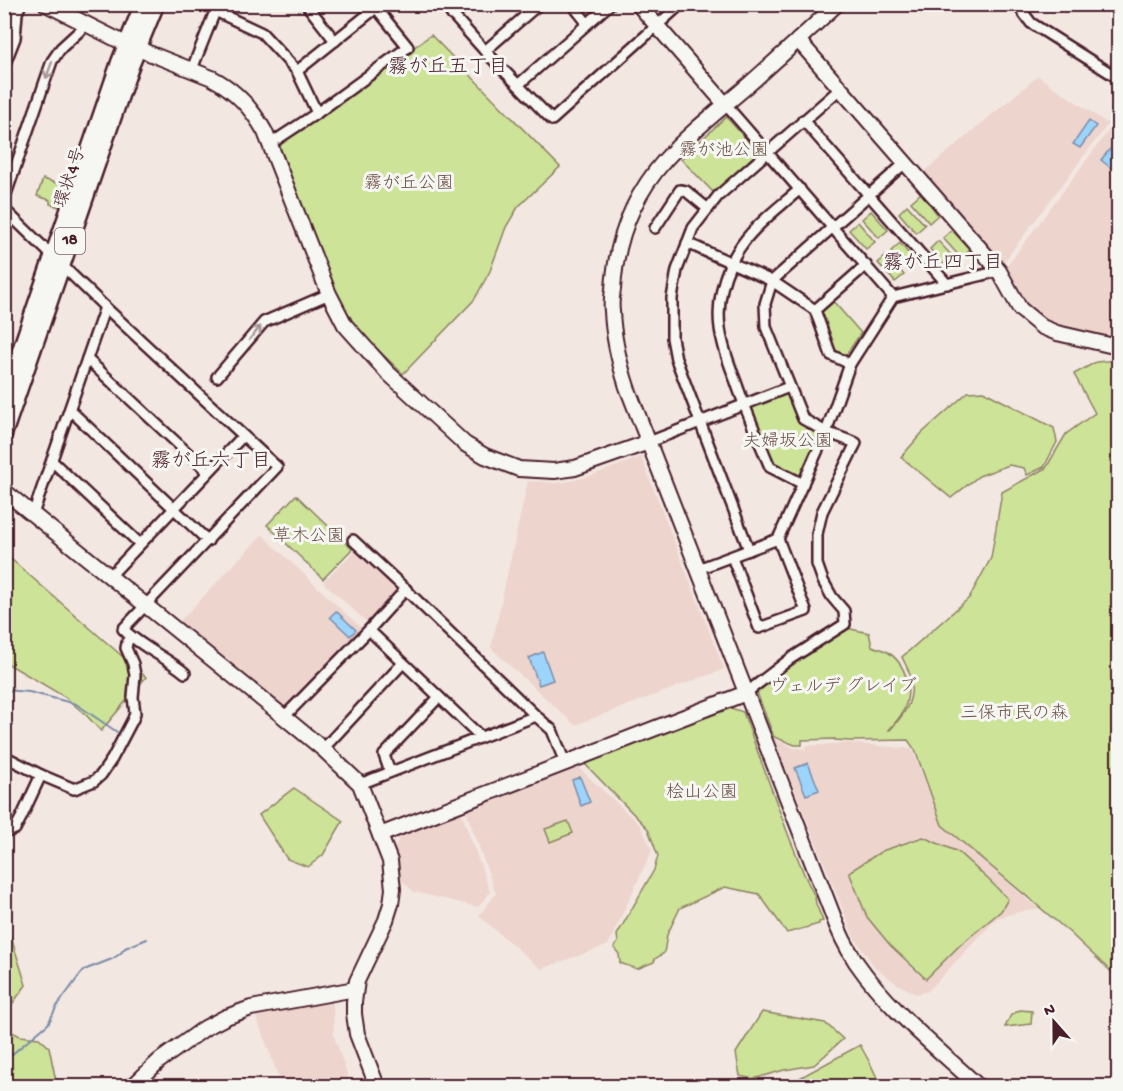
<svg xmlns="http://www.w3.org/2000/svg" width="1123" height="1091" font-family="'Gochi Hand','Klee One',sans-serif">
<rect width="100%" height="100%" fill="#f2e7e1"/>
<filter id="ink" filterUnits="userSpaceOnUse"><feTurbulence type="fractalNoise" baseFrequency=".0167" numOctaves="2"/><feDisplacementMap in="SourceGraphic" scale="12" xChannelSelector="R" yChannelSelector="G"/><feConvolveMatrix kernelMatrix="1 2 1 2 8 2 1 2 1" color-interpolation-filters="sRGB"/></filter>
<g filter="url(#ink)">
<g fill="#edd4cd">
<polygon points="1038,76 1108,124 1002,264 924,172"/>
<polygon points="1112,126 1118,130 1118,343 1045,324 1028,310 1005,269"/>
<polygon points="641,457 724,669 575,725 491,648 528,481 557,483 571,481 590,476"/>
<polygon points="262,535 361,628 361,630 288,707 286,707 181,623 180,621"/>
<polygon points="357,549 401,590 368,623 323,582"/>
<polygon points="774,738 794,748 805,749 806,746 849,743 912,749 942,823 1038,909 1026,910 997,918 928,991 916,994 896,983 875,967 854,937"/>
<polygon points="579,768 640,825 652,850 608,945 541,969 479,916 496,894 466,811"/>
<polygon points="461,812 490,892 478,907 414,892 400,878 394,851 400,835"/>
<polygon points="329,999 333,1003 334,1036 351,1086 282,1086 255,1013"/>
</g>
<g fill="#cde398" stroke="#8c8162" stroke-width="1.5">
<polygon points="5,4 12,5 5,43 4,5"/>
<polygon points="431,35 560,167 518,207 506,227 490,271 474,300 403,374 363,335 349,317 334,289 280,147 284,139 353,92"/>
<polygon points="726,117 758,152 714,193 681,159"/>
<polygon points="43,179 66,186 59,207 50,204 50,200 37,196"/>
<polygon points="921,193 938,215 929,223 911,202"/>
<polygon points="907,205 925,225 916,233 899,213"/>
<polygon points="871,211 888,230 879,238 862,219"/>
<polygon points="858,222 875,242 866,249 849,230"/>
<polygon points="952,230 970,250 961,258 943,238"/>
<polygon points="938,241 955,259 947,267 930,249"/>
<polygon points="900,243 917,264 908,271 891,251"/>
<polygon points="887,255 904,275 895,282 878,263"/>
<polygon points="833,301 861,333 846,355 835,350 821,310"/>
<path d="M1118 360V978L1069 932 942 825 915 750 908 740 850 741 835 740V739L802 740V745H795L774 737 756 690 809 650 846 628 869 633 872 646C876 648 882 649 886 651 908 664 914 693 901 715 898 720 893 725 889 730H890C904 715 914 702 911 679 910 672 905 664 902 657L969 598 991 558 1002 492 1046 468 1066 434 1095 413 1074 374 1096 362Z"/>
<polygon points="786,390 800,422 820,432 801,478 772,465 748,406"/>
<polygon points="983,391 1054,428 1057,442 1044,467 1027,475 1024,468 1009,465 979,476 951,498 901,457 922,433 968,392"/>
<polygon points="296,495 352,549 323,579 267,525"/>
<polygon points="4,553 146,677 101,731 86,715 65,697 5,662"/>
<polygon points="731,708 743,712 788,834 804,874 815,897 816,904 823,921 819,922 819,924 787,933 759,894 725,887 680,908 667,935 664,953 655,959 654,962 637,969 620,963 619,954 614,948 618,942 617,935 654,870 658,856 648,829 584,763"/>
<polygon points="294,788 343,821 323,855 308,867 287,859 259,815"/>
<polygon points="568,821 573,833 550,842 545,829"/>
<polygon points="923,837 958,852 990,881 1008,899 1001,911 959,946 926,979 890,945 867,917 849,872 882,851"/>
<polygon points="5,927 11,937 26,985 10,1007 5,1019 10,1031 20,1036 39,1038 49,1047 57,1086 5,1086"/>
<polygon points="1020,1010 1032,1011 1031,1024 1005,1027 1011,1015"/>
<polygon points="762,1012 825,1023 843,1039 814,1065 784,1070 753,1079 740,1076 736,1053"/>
<polygon points="860,1045 870,1063 881,1086 796,1086 794,1081"/>
</g>
<g fill="#9cd4fc" stroke="#7b8ca8" stroke-width="1.5">
<polygon points="1089,121 1096,126 1080,148 1073,144"/>
<polygon points="1118,139 1118,159 1111,168 1101,160"/>
<polygon points="336,611 356,630 350,636 330,617"/>
<polygon points="543,652 553,680 539,685 529,658"/>
<polygon points="808,763 819,790 806,795 795,768"/>
<polygon points="580,777 590,802 581,806 572,780"/>
</g>
<g fill="none" stroke-linecap="round" stroke-linejoin="round">
<g stroke="#7b8ca8" stroke-width="2">
<polyline points="4,690 29,692 76,704 117,732"/>
<polyline points="4,1061 48,1024 57,1006 79,976 84,970 112,959 120,954 125,948 147,939"/>
</g>
<defs>
<g id="street">
<polyline points="306,4 335,41"/>
<polyline points="443,4 485,51 552,120 681,4"/>
<polyline points="572,4 587,23"/>
<polyline points="1019,4 1022,11 1031,23 1118,78"/>
<polyline points="215,11 262,33 297,71 317,113"/>
<polyline points="452,15 467,4"/>
<polyline points="485,51 539,4"/>
<polyline points="4,66 15,38 17,13 21,4"/>
<polyline points="192,69 218,4"/>
<polyline points="297,71 376,8"/>
<polyline points="518,85 610,4"/>
<polyline points="725,104 893,297"/>
<polyline points="803,120 947,284"/>
<polyline points="270,144 317,113 408,47 373,4"/>
<path d="M800 189C782 205 761 220 746 239 723 268 713 307 723 343 726 356 731 369 736 382 746 411 758 439 770 467L803 484"/>
<polyline points="4,200 52,61 61,48 86,25"/>
<path d="M4 209 105 307 277 467 123 629C141 647 166 657 185 673"/>
<polyline points="655,228 680,190 686,191 708,209"/>
<polyline points="687,243 772,281 815,310"/>
<polyline points="87,359 208,472"/>
<polyline points="850,364 831,355 815,310 866,265"/>
<polyline points="217,377 264,322 329,294"/>
<polyline points="70,410 208,541"/>
<polyline points="649,442 789,387"/>
<polyline points="52,461 140,544"/>
<polyline points="33,514 105,307"/>
<polyline points="353,540 399,583 536,716 552,730 565,763"/>
<polyline points="749,550 676,359 672,338 672,298 677,270 693,228 718,196 841,88"/>
<polyline points="732,557 759,628 806,611 778,539 826,432 850,364 893,297 999,271"/>
<polyline points="698,569 778,539"/>
<polyline points="110,576 243,436"/>
<polyline points="369,630 481,737"/>
<polyline points="746,693 790,659 845,624 844,611 832,597 823,581 817,564 817,534 822,512 856,443 826,432 803,419 766,327 765,304 772,281 905,163"/>
<polyline points="284,717 369,630 406,589"/>
<polyline points="323,749 403,663"/>
<polyline points="4,756 41,775 74,789 94,781 101,775 112,759 133,719 135,713 133,697 135,675 133,664 126,648 127,643 130,636"/>
<polyline points="390,772 384,755 439,697"/>
<polyline points="360,784 536,716"/>
<polyline points="4,833 15,829 21,818 41,775"/>
</g>
<g id="secondary">
<path d="M46 4 126 44 212 78C235 90 252 108 265 132L329 294 345 325 387 372 465 444 485 456 519 469 554 471 575 468 649 442"/>
<polyline points="638,4 725,104"/>
<path d="M837 4C807 32 777 60 746 87 718 111 689 133 665 160 633 196 616 241 613 289 612 296 611 304 612 311 613 337 619 362 627 387L832 913C838 930 846 947 856 962 889 1010 936 1047 978 1086"/>
<polyline points="798,40 983,252 999,271 1020,309 1042,327 1057,333 1118,347"/>
<polyline points="4,491 284,717 323,749 360,784 390,861 393,889 391,904 386,920 357,981 354,1002 354,1014 357,1034 377,1086"/>
<polyline points="380,835 746,693"/>
<polyline points="133,1086 159,1061 205,1028 226,1017 251,1008 355,989"/>
</g>
<g id="primary">
<polyline points="4,398 120,61 143,4"/>
<polyline points="4,433 131,65 156,4"/>
</g>
</defs>
<use href="#street" stroke="#4a1f2b" stroke-width="14"/>
<use href="#secondary" stroke="#4a1f2b" stroke-width="18"/>
<use href="#primary" stroke="#4a1f2b" stroke-width="20"/>
<use href="#street" stroke="#f6f6f2" stroke-width="9"/>
<use href="#secondary" stroke="#f6f6f2" stroke-width="14"/>
<use href="#primary" stroke="#f6f6f2" stroke-width="15"/>
</g>
<defs><path id="oneway-shaft" d="M-6 0H5M1.5-3L5.5 0L1.5 3" fill="none" stroke-width="1.6" stroke-linecap="round" stroke-linejoin="round" transform="scale(1.5)"/></defs>
<g stroke="#a99598">
<use href="#oneway-shaft" transform="translate(49 70) rotate(110)"/>
<use href="#oneway-shaft" transform="translate(255 333) rotate(-50)"/>
</g>
</g>
<g text-anchor="middle" dominant-baseline="central" stroke-width="6" stroke-linejoin="round" paint-order="stroke">
<rect fill="#f6f6f2" stroke="#7e6067" stroke-width="1.5" x="55" y="228" width="30" height="26" rx="4.5"/>
<g font-size="16" font-weight="bold" fill="#4a1f2b">
<text x="70" y="241">18</text>
</g>
<g font-size="18" fill="#6b5046" stroke="#f6f6f2">
<text x="724" y="151">霧が池公園</text>
<text x="409" y="184">霧が丘公園</text>
<text x="788" y="442">夫婦坂公園</text>
<text x="309" y="537">草木公園</text>
<text x="843" y="687">ヴェルデ グレイブ</text>
<text x="1014" y="714">三保市民の森</text>
<text x="702" y="793">桧山公園</text>
</g>
<g font-size="18" fill="#4a1f2b" stroke="#f6f6f2">
<text transform="translate(71 178) rotate(-71)">環状4号</text>
</g>
<g font-size="20" fill="#4a1f2b" stroke="#f6f6f2">
<text x="448" y="68">霧が丘五丁目</text>
<text x="943" y="264">霧が丘四丁目</text>
<text x="211" y="462">霧が丘六丁目</text>
</g>
</g>
<rect width="1123" height="1091" fill="none" stroke="#f6f6f2" stroke-width="24"/>
<rect x="12" y="12" width="1099" height="1067" fill="none" stroke="#4a1f2b" stroke-width="2" filter="url(#ink)"/>
<g transform="translate(1054 1022) rotate(339)" stroke="#f6f6f2" stroke-width="4.5" paint-order="stroke">
<path d="M0-4.5L10 22L0 15L-10 22Z" fill="#4a1f2b"/>
<text y="-9" font-size="16" font-weight="bold" text-anchor="middle" fill="#4a1f2b">N</text>
</g>
</svg>
